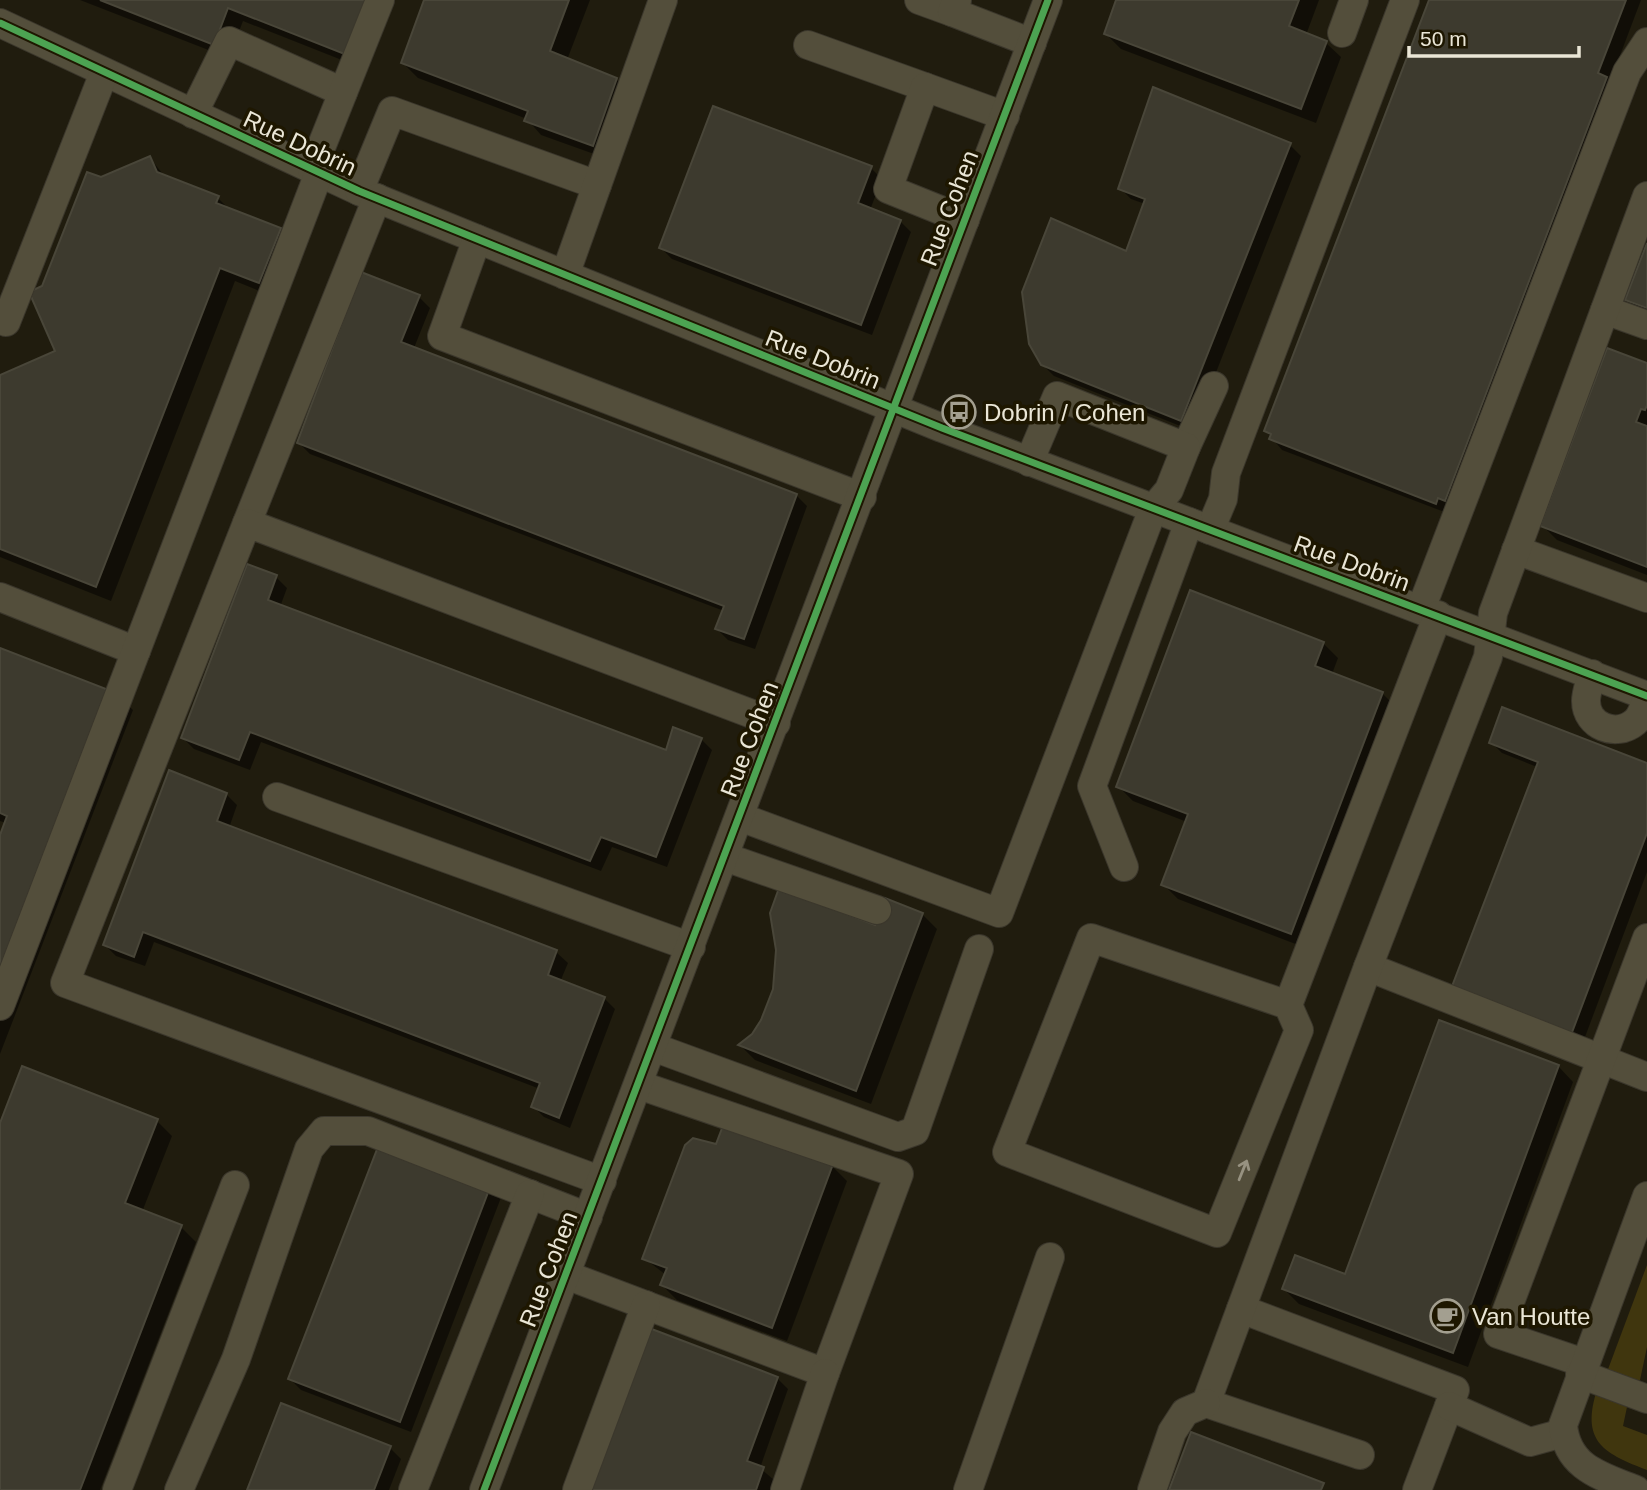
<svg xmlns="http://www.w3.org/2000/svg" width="1647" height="1490" font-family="Arial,sans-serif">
<rect width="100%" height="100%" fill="#201c0e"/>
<g fill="#40360e">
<polygon points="1647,1265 1647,1347 1640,1380 1635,1382 1607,1372"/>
<path d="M1596 1393 1627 1407 1623 1426 1647 1435V1470C1606 1454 1581 1443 1596 1393Z"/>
</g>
<g fill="#0007">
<polygon points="80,0 389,0 362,68 243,21 229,58"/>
<polygon points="426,0 590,0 567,60 616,79 631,94 608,159 541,135 527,119 418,78 403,63"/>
<polygon points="1118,0 1319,0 1306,35 1326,43 1341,57 1316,123 1121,49 1106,34"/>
<polygon points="1431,0 1641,0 1447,513 1282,450 1266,431"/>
<polygon points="1290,145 1301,156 1193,431 1054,376 1042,364 1128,253 1145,204 1131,199 1120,188"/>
<polygon points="150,158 166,178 218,198 231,211 280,230 295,245 274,297 235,281 111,601 0,557 0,377 58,352 44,287 101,179"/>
<polygon points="871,168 882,179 870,210 900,221 911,232 872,335 672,259 661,248"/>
<polygon points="1647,248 1647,316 1627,300"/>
<polygon points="419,297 430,308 414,348 796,495 807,506 755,649 728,640 717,629 724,611 310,454 299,443"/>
<polygon points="1647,365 1647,575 1557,540 1542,525"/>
<polygon points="276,577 287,588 280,607 667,752 701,739 712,750 667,867 612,847 601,871 261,742 250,770 194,749 183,738"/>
<polygon points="1323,643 1338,658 1332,674 1382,693 1397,708 1306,948 1178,899 1163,884 1187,822 1133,801 1118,786"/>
<polygon points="0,650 118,696 133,710 0,1054 0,839 6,823 0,821"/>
<polygon points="1491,742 1647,765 1647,872 1582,1045 1464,1000 1537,767 1502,753"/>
<polygon points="226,794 237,805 229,828 556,952 568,963 560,982 604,998 615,1009 570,1128 544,1117 533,1106 540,1089 154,942 145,966 116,956 105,945"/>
<polygon points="922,914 937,929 871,1104 755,1060 740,1045 753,1035 763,1020 774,989 777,950"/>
<polygon points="1440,1022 1559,1067 1573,1082 1468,1367 1299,1304 1284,1289 1346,1276"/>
<polygon points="157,1121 172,1136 142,1212 181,1227 196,1242 100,1490 0,1490 0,1127"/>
<polygon points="382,1142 502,1195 411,1432 301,1390 290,1379"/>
<polygon points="832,1166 847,1181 787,1341 677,1300 662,1285 666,1275 644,1258"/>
<polygon points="777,1378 788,1389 760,1468 774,1480 771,1490 593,1490"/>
<polygon points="390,1448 401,1459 389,1490 249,1490"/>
</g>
<g fill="#3d3a2e" stroke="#494639" stroke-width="2">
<polygon points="100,0 368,0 347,55 228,8 214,45"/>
<polygon points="424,0 569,0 550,51 617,78 593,146 524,121 528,111 401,63"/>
<polygon points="1116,0 1299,0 1289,26 1327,41 1301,109 1104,34"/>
<polygon points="1429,0 1626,0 1598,73 1607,77 1445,501 1438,498 1436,504 1269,439 1271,434 1264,431"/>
<polygon points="1153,87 1291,143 1181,421 1041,365 1029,344 1022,292 1051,218 1126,251 1145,199 1118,189"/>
<polygon points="713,106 872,166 858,203 901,220 861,325 659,248"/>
<polygon points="150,156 157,172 219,196 216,203 281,228 259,283 220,268 96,587 0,549 0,375 55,351 29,292 42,286 87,172 101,177"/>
<polygon points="1647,243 1647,308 1625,300"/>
<polygon points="361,272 420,295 401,342 797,494 744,639 715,629 724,606 297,443"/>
<polygon points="1607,348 1647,363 1647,405 1645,410 1641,409 1636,422 1647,426 1647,567 1540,526"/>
<polygon points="247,564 277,575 268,600 666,750 673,727 702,738 656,857 601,837 590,861 250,732 239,760 181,738"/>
<polygon points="1190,590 1324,642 1315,666 1383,692 1291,934 1161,885 1188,814 1116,787"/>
<polygon points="0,648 119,694 0,1002 0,835 7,816 0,813"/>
<polygon points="1502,707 1647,763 1647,833 1571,1035 1451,989 1538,762 1489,743"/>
<polygon points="169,770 227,793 217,821 557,950 548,975 605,997 559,1118 531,1107 540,1083 143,932 134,957 103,945"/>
<polygon points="779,888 875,925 885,898 923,913 856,1091 738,1045 752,1034 761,1020 773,989 776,950 770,913"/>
<polygon points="1439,1020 1559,1065 1453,1353 1282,1289 1295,1255 1345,1274"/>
<polygon points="22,1066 158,1119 125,1203 182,1225 80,1490 0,1490 0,1123"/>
<polygon points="724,1123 833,1164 772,1328 660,1285 667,1268 642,1259 685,1145 693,1138 716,1144"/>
<polygon points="381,1139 492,1182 400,1422 288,1379"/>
<polygon points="649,1328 778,1377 747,1461 764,1467 756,1490 591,1490"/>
<polygon points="281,1403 391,1446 374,1490 247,1490"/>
<polygon points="1191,1432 1324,1483 1321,1490 1169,1490"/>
</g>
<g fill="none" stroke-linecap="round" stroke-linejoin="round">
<defs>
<g id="minor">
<polyline points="919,0 952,12"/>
<polyline points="957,0 952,12 1032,43"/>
<polyline points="0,23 359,191 942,428 1647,696"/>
<polyline points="1342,33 1354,0"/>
<polyline points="808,45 925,87"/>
<polyline points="193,114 229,41 343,92"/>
<polyline points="312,170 380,0"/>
<polyline points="359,191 392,111 597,185"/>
<polyline points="965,220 888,189 925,87 1005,116"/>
<polyline points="477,239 442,336 862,497"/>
<polyline points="565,275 663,0"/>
<polyline points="1605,310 1647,325"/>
<polyline points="0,319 6,322 104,73"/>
<polyline points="1186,447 1214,386"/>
<polyline points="247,523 377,198"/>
<polyline points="1210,530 1223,499 1226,473 1405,0"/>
<polyline points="1516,550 1647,598"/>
<polyline points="0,597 136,651"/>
<polyline points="1421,609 1627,72 1647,42"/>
<path d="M1592 674C1590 683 1586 692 1586 701 1586 726 1616 738 1635 722 1642 716 1644 706 1647 698"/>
<polyline points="277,797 691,947"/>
<polyline points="740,817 999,913 1153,509 1169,490 1186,447 1057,396 1029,462"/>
<polyline points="725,857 877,910"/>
<polyline points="1124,867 1092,786 1189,522"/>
<polyline points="1368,967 1647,1077"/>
<polyline points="1288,1005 1091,938 1007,1152 1217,1233 1299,1030 1288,1005 1438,615"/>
<polyline points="0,1006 319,173"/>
<polyline points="653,1047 898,1137 915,1131 979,949"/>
<polyline points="602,1181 65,983 247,523 776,723"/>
<polyline points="566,1275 825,1373 899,1174 639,1085"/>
<polyline points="1241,1309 1455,1390 1417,1490"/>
<polyline points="1584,1363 1498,1334 1647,938"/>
<polyline points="1580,1374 1647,1399"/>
<polyline points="1449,1406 1530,1442 1563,1433"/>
<polyline points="1360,1455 1206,1403 1368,967 1488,657 1493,613 1647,196"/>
<polyline points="117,1490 235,1185"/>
<polyline points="179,1490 236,1359 309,1149 324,1131 368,1131 588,1217"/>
<polyline points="413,1490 530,1194"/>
<polyline points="484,1490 1048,0"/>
<polyline points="577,1490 646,1305"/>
<polyline points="785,1490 825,1373"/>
<polyline points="968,1490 1050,1257"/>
<polyline points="1152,1490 1172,1432 1185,1412 1206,1403"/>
<path d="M1636 1490C1601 1476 1567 1468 1563 1425L1647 1196"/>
</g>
</defs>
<use href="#minor" stroke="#3b372c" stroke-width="30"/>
<use href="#minor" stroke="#534e3b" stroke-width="28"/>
<defs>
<g id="cycleway">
<polyline points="0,23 359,191 942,428 1647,696"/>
<polyline points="484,1490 1048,0"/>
</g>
</defs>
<use href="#cycleway" stroke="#1e1700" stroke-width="11"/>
<use href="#cycleway" stroke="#4ca352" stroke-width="7"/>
</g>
<defs><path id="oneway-shaft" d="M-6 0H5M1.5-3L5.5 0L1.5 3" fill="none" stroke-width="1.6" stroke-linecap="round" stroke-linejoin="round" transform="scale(1.75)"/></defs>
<use stroke="#979281" href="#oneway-shaft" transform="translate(1243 1170) rotate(-68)"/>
<defs>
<symbol id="bus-ring" viewBox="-11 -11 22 22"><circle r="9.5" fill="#1e1700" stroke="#a39f90" stroke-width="1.5"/><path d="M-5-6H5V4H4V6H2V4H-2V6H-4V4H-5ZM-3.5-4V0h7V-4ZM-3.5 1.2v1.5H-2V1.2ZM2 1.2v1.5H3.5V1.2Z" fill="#a39f90"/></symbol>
<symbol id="cafe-ring" viewBox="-11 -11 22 22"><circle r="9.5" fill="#1e1700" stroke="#a39f90" stroke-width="1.5"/><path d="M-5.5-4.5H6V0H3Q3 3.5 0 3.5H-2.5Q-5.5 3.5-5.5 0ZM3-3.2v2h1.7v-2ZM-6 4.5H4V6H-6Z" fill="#a39f90"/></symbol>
</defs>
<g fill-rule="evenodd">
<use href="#bus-ring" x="940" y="393" width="38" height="38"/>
<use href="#cafe-ring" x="1428" y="1297" width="38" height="38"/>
</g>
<g text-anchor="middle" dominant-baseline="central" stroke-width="7" stroke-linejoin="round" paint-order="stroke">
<g font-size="24" fill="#eae6d6" stroke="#1e1700">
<text transform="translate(300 143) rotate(25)">Rue Dobrin</text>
<text transform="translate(949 208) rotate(-69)">Rue Cohen</text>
<text transform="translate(823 359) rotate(22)">Rue Dobrin</text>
<text transform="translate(1352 563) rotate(20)">Rue Dobrin</text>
<text transform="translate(749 739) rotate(-69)">Rue Cohen</text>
<text transform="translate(548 1269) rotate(-69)">Rue Cohen</text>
</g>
<g font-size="24" fill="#eae6d6" stroke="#1e1700" text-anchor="start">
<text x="984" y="412">Dobrin / Cohen</text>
<text x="1472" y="1316">Van Houtte</text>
</g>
</g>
<path d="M1409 46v10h170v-10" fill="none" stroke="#eae6d6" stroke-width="3.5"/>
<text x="1420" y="46" font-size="21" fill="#eae6d6" stroke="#1e1700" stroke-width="5" paint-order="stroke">50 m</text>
</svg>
